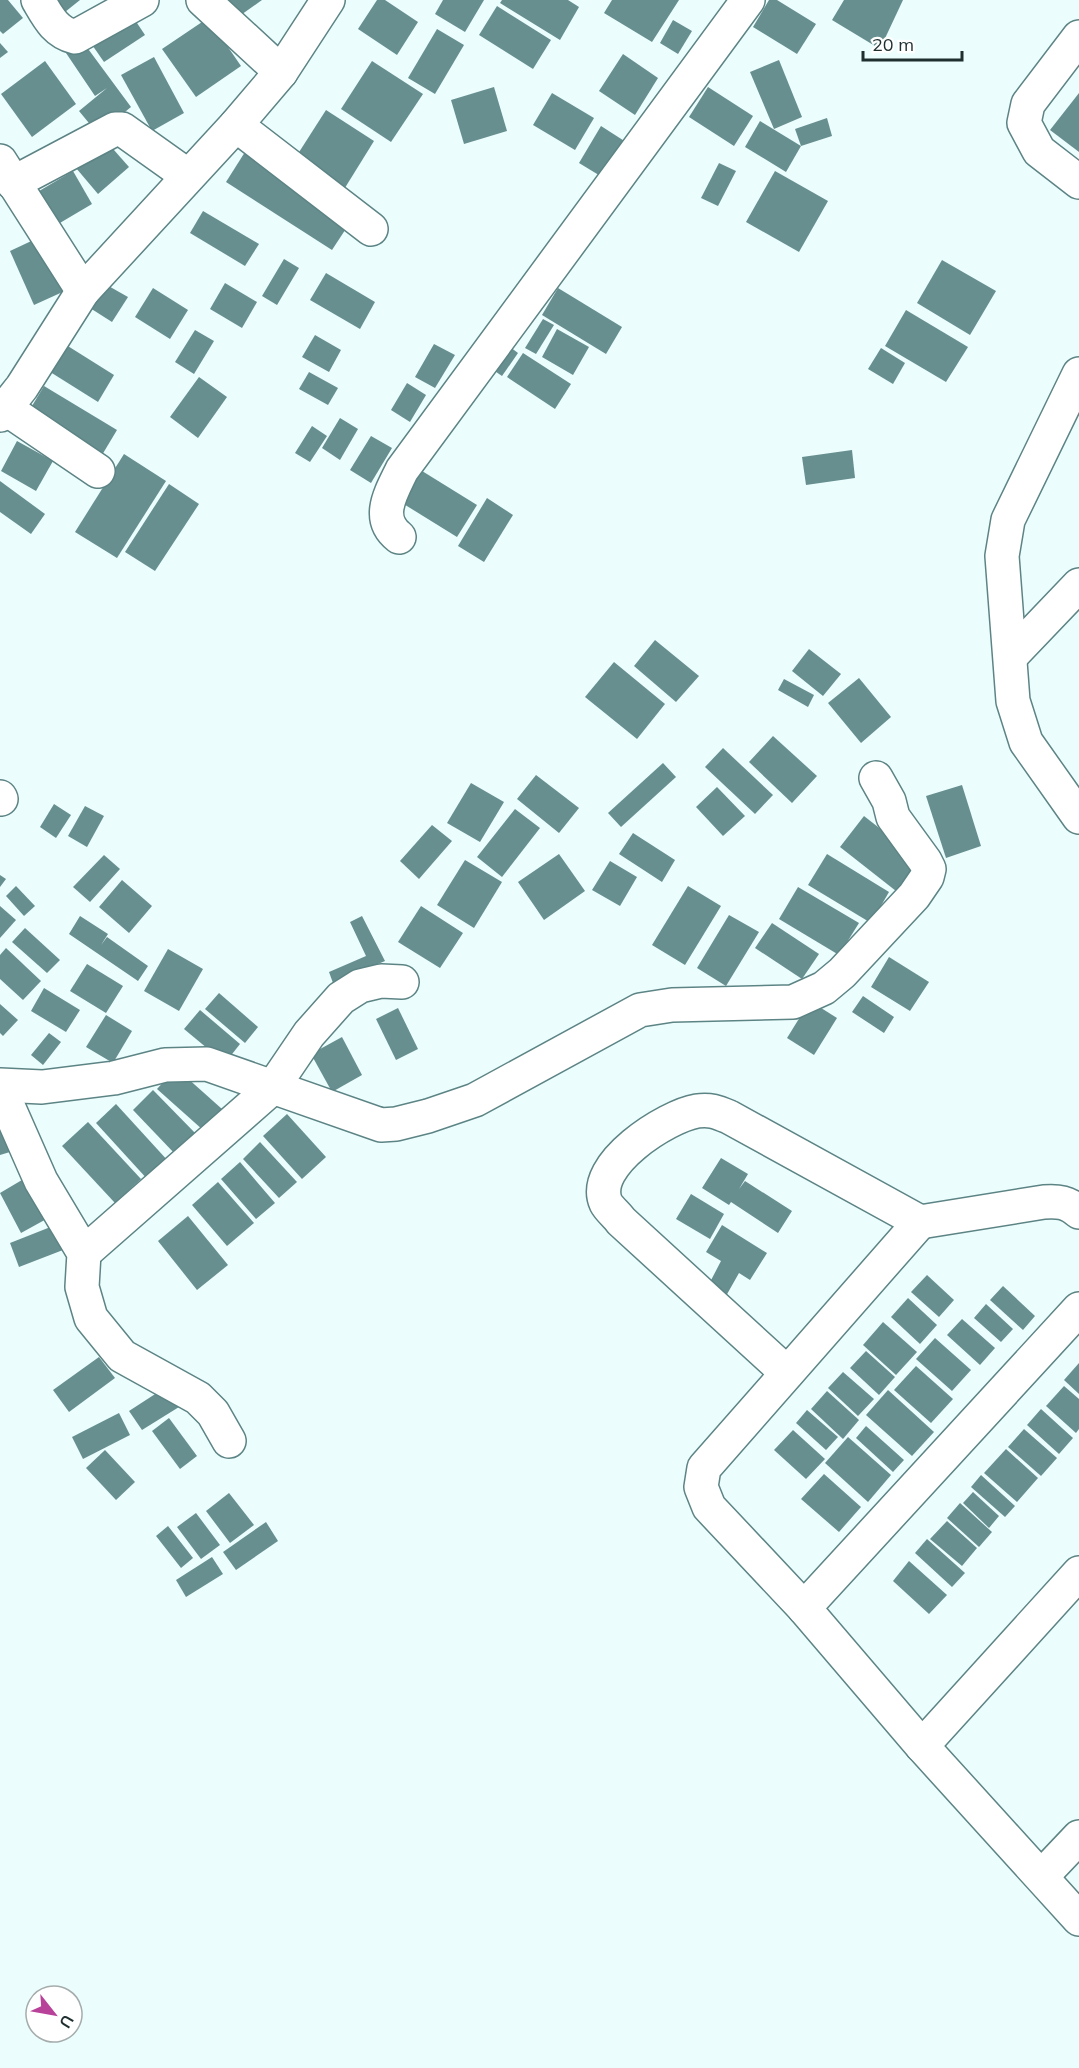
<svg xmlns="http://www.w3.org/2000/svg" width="1079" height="2068" font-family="Mulish,sans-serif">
<rect width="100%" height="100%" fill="#ecfdfd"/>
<g fill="#678f90">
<polygon points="0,0 8,0 23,18 3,34 0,31"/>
<polygon points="56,0 80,0 65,12"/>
<polygon points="227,0 262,0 238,17"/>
<polygon points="377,0 385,0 418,22 397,55 358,29"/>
<polygon points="443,0 484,0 465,32 435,14"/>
<polygon points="502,0 568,0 579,7 560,40 500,3"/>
<polygon points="612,0 679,0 652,42 604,13"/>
<polygon points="769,0 777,0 816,24 797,54 753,27"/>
<polygon points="844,0 903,0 880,49 832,20"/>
<polygon points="497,6 551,40 533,69 479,35"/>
<polygon points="129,11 145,35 104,62 88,39"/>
<polygon points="208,18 241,66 196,97 162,49"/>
<polygon points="673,20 692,31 678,54 660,43"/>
<polygon points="437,29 464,45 435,94 408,78"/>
<polygon points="83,42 131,107 98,134 79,111 107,88 95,96 66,53"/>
<polygon points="0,43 8,52 0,58"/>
<polygon points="623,54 658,78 635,115 599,91"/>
<polygon points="154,57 184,113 152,131 121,75"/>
<polygon points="779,60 802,117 774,129 750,72"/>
<polygon points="45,61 76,104 32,137 1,94"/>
<polygon points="372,61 423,94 391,142 341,109"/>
<polygon points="494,87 507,131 464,144 451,100"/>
<polygon points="708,87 753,116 734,146 689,117"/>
<polygon points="552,93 594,118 575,150 533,125"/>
<polygon points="1079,93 1079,152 1050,130"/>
<polygon points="326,110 374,141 343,191 294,160"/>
<polygon points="827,118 832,136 801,146 795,129"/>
<polygon points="760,121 801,146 786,172 745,147"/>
<polygon points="601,126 629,144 607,180 579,163"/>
<polygon points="106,141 129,167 98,194 76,168"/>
<polygon points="245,152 351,221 332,250 226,182"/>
<polygon points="719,163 736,171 718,206 701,198"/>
<polygon points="73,171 92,204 48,230 29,197"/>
<polygon points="775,171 828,201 799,252 746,222"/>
<polygon points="203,211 259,244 245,266 190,233"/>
<polygon points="42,236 67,290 34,305 10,251"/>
<polygon points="284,259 299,268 277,305 262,296"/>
<polygon points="942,260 996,291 970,335 917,303"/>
<polygon points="326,273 375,302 360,329 310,300"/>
<polygon points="225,283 257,302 242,328 210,309"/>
<polygon points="105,284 128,297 112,322 90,308"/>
<polygon points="153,288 188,310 170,339 135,317"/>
<polygon points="558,288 622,327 606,354 542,315"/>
<polygon points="906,310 968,347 946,382 885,346"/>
<polygon points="543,319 554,325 536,354 525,348"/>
<polygon points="557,329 589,347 573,375 542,357"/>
<polygon points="195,330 214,341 194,374 175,362"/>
<polygon points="315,335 341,350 329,372 302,357"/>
<polygon points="502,341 518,353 502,376 486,365"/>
<polygon points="63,343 114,375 98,402 47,370"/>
<polygon points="434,344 455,355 435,388 415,377"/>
<polygon points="881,348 905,363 893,384 868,369"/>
<polygon points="523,353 571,384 555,409 507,377"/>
<polygon points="309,372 338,388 328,405 299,389"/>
<polygon points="199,377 227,397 198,438 170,417"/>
<polygon points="407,383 426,395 410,422 391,410"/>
<polygon points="44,386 117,430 99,460 26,416"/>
<polygon points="340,418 358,429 340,460 322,448"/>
<polygon points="312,426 327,436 310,462 295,453"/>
<polygon points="371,436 392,448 371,483 350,470"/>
<polygon points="17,441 53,461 36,491 1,471"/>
<polygon points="852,450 855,478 806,485 802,457"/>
<polygon points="124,454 166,481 117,558 75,532"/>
<polygon points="414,466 477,505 457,537 394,498"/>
<polygon points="0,481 45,514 31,534 0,512"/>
<polygon points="169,484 199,504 155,571 125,552"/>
<polygon points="487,498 513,515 484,562 458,546"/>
<polygon points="655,640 699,676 676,702 634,666"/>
<polygon points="809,649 841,674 823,696 792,671"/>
<polygon points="614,662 665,704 637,739 585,697"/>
<polygon points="859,678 891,717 861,743 828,703"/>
<polygon points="784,679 814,695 808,707 778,690"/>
<polygon points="773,736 817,776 792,803 749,762"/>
<polygon points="723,748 773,795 755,814 705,767"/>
<polygon points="663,763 676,777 621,827 608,813"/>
<polygon points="536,775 579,808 559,833 517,799"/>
<polygon points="471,783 504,802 480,842 447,823"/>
<polygon points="962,785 981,846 946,858 926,796"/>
<polygon points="717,787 745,816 723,836 696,807"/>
<polygon points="54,804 71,815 56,838 40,827"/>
<polygon points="85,806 104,816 87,847 68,836"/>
<polygon points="515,809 540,828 502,877 477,857"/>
<polygon points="864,816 920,860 896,891 840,847"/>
<polygon points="432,825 452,841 419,879 400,861"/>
<polygon points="633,833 675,860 662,882 619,854"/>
<polygon points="559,854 585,891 544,920 518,882"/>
<polygon points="827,854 889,892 871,923 808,885"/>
<polygon points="104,855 120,869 90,902 73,887"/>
<polygon points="465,860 502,882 474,928 437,905"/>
<polygon points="610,861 637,877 620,906 592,890"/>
<polygon points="0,875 6,879 0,887"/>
<polygon points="122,880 152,906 129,933 99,907"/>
<polygon points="16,886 35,906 24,916 6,896"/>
<polygon points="688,886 721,906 685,965 652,945"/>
<polygon points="798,887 859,923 839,955 779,919"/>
<polygon points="0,906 16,920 0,938"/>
<polygon points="421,906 463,933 440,968 398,942"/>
<polygon points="729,915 759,932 726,986 697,968"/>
<polygon points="80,916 108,934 101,945 107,937 148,966 138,981 69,934"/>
<polygon points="362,916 385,961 333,983 329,972 366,956 350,922"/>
<polygon points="772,923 819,954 802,979 755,948"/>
<polygon points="25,928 60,960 47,973 12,942"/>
<polygon points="6,948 41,981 23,1000 0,979 0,955"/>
<polygon points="168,949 203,969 179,1011 144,991"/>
<polygon points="889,957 929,982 910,1011 871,987"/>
<polygon points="87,964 123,986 106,1013 70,991"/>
<polygon points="44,988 80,1010 66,1032 31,1011"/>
<polygon points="219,993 258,1027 245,1043 205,1009"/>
<polygon points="863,996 894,1017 884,1033 852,1012"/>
<polygon points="810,1001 837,1018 814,1055 787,1038"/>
<polygon points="0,1004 18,1020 3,1036 0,1033"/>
<polygon points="398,1008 418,1049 396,1060 376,1019"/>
<polygon points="200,1010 240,1044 225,1063 184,1029"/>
<polygon points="106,1015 132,1031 113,1063 86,1047"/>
<polygon points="49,1033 61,1042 43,1065 31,1055"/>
<polygon points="342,1037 362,1075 332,1092 311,1054"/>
<polygon points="176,1068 222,1109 203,1130 157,1089"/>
<polygon points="153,1090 197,1135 176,1155 133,1110"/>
<polygon points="116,1104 169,1162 149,1181 96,1123"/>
<polygon points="287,1114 326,1157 302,1179 263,1136"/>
<polygon points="88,1122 141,1179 115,1203 62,1146"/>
<polygon points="3,1129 10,1152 0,1155 0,1130"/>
<polygon points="260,1142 297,1182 279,1198 243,1159"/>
<polygon points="721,1158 748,1174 739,1189 745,1181 792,1211 778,1233 731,1202 729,1205 702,1188"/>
<polygon points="240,1162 275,1203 256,1219 221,1179"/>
<polygon points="27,1177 50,1217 21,1233 0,1193"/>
<polygon points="218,1182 254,1223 227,1246 192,1205"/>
<polygon points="691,1194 724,1214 710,1239 676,1219"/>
<polygon points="188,1216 228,1265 197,1290 158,1241"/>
<polygon points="722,1225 767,1253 750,1280 739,1273 726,1296 708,1286 721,1261 706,1252"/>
<polygon points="53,1226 63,1250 19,1267 10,1243"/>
<polygon points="927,1275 954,1300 939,1317 911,1292"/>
<polygon points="1003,1286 1035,1316 1023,1330 990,1300"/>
<polygon points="908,1298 937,1325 920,1344 891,1317"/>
<polygon points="986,1304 1013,1329 1001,1342 974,1318"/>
<polygon points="962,1319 995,1348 980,1365 947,1335"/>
<polygon points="883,1322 917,1352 896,1375 863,1345"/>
<polygon points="935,1338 971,1370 952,1391 916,1359"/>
<polygon points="866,1351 895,1377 879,1395 850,1368"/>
<polygon points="99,1357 115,1378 69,1412 53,1390"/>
<polygon points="1079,1363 1079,1394 1064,1380"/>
<polygon points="916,1366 953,1399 931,1423 894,1390"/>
<polygon points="843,1372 874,1399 858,1416 828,1388"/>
<polygon points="1064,1386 1079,1399 1079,1429 1076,1433 1046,1406"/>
<polygon points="166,1387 179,1407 142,1430 129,1411"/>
<polygon points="888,1390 934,1432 912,1456 866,1415"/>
<polygon points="827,1391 859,1420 843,1439 811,1409"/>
<polygon points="1041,1409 1073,1438 1059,1454 1027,1425"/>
<polygon points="807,1410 838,1437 826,1450 796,1423"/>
<polygon points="119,1413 130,1435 83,1459 72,1437"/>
<polygon points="169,1418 197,1456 180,1469 152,1431"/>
<polygon points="866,1426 904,1460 893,1472 856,1438"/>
<polygon points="1024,1429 1057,1458 1041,1476 1008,1447"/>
<polygon points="793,1430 825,1459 806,1479 774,1450"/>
<polygon points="848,1437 891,1475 868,1502 825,1463"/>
<polygon points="1006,1449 1038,1478 1017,1502 984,1473"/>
<polygon points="105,1450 135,1482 116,1500 86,1468"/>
<polygon points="824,1474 861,1507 839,1532 801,1499"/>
<polygon points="981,1475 1015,1506 1005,1517 971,1487"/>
<polygon points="973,1492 999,1516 989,1528 963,1503"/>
<polygon points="229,1493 254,1525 230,1543 206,1511"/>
<polygon points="960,1503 992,1532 979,1547 947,1518"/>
<polygon points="196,1513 220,1545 201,1559 177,1527"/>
<polygon points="947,1521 977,1548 962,1566 930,1539"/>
<polygon points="266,1522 278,1541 236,1570 223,1552"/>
<polygon points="168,1526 193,1558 181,1568 156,1536"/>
<polygon points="927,1539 965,1573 952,1587 915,1553"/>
<polygon points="212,1557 223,1574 186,1597 176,1580"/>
<polygon points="909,1561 947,1595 929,1614 893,1581"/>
</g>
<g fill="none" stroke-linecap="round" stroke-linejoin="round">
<defs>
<g id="minor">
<path d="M38 0C48 17 55 32 75 37L142 0"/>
<polyline points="203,0 281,72"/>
<polyline points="1079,37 1028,104 1024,123 1039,151 1079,182"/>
<polyline points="236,125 371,229"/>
<polyline points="0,161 83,291"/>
<polyline points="13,183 115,129 122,129 188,176"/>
<polyline points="1079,374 1008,520 1002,556 1013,701 1026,742 1079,817"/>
<polyline points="5,408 98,471"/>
<polyline points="0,415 22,387 83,291 236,125 281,72 328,0"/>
<path d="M399 537C375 518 391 493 402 470L748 0"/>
<polyline points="1011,656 1079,585"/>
<polyline points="0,797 1,799"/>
<polyline points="0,1085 42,1087 114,1078 165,1065 207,1064 381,1125 396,1124 428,1116 475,1100 640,1010 672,1005 793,1002 824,988 842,973 914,896 927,877 929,869 925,861 893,817 889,801 876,778"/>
<polyline points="0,1088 41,1181 84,1253 82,1287 91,1318 122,1356 198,1398 213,1413 229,1441"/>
<polyline points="920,1222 704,1468 701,1487 709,1507 804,1608 922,1746 1079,1919"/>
<polyline points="84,1253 273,1087 309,1034 341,998 360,986 381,981 402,982"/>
<path d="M787 1373 621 1221C617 1215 609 1209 606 1203 589 1165 667 1116 697 1111 710 1109 717 1112 729 1117L920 1222 1044 1202C1059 1201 1067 1202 1079 1212"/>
<polyline points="804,1608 1079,1309"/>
<polyline points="922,1746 1079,1573"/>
<polyline points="1042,1876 1079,1837"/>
</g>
</defs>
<use href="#minor" stroke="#5d8485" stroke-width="36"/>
<use href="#minor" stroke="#fff" stroke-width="33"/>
</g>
<g transform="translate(54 2014) rotate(121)"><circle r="28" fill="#ffffff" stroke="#a5acac" stroke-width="1.5"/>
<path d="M0-4.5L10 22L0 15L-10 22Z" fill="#b84299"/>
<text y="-9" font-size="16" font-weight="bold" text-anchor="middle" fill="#1f2f30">U</text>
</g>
<path d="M863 51v9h99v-9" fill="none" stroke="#1f2f30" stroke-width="3"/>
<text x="872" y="51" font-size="18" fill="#1f2f30" stroke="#ffffff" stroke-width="4.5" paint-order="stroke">20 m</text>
</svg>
